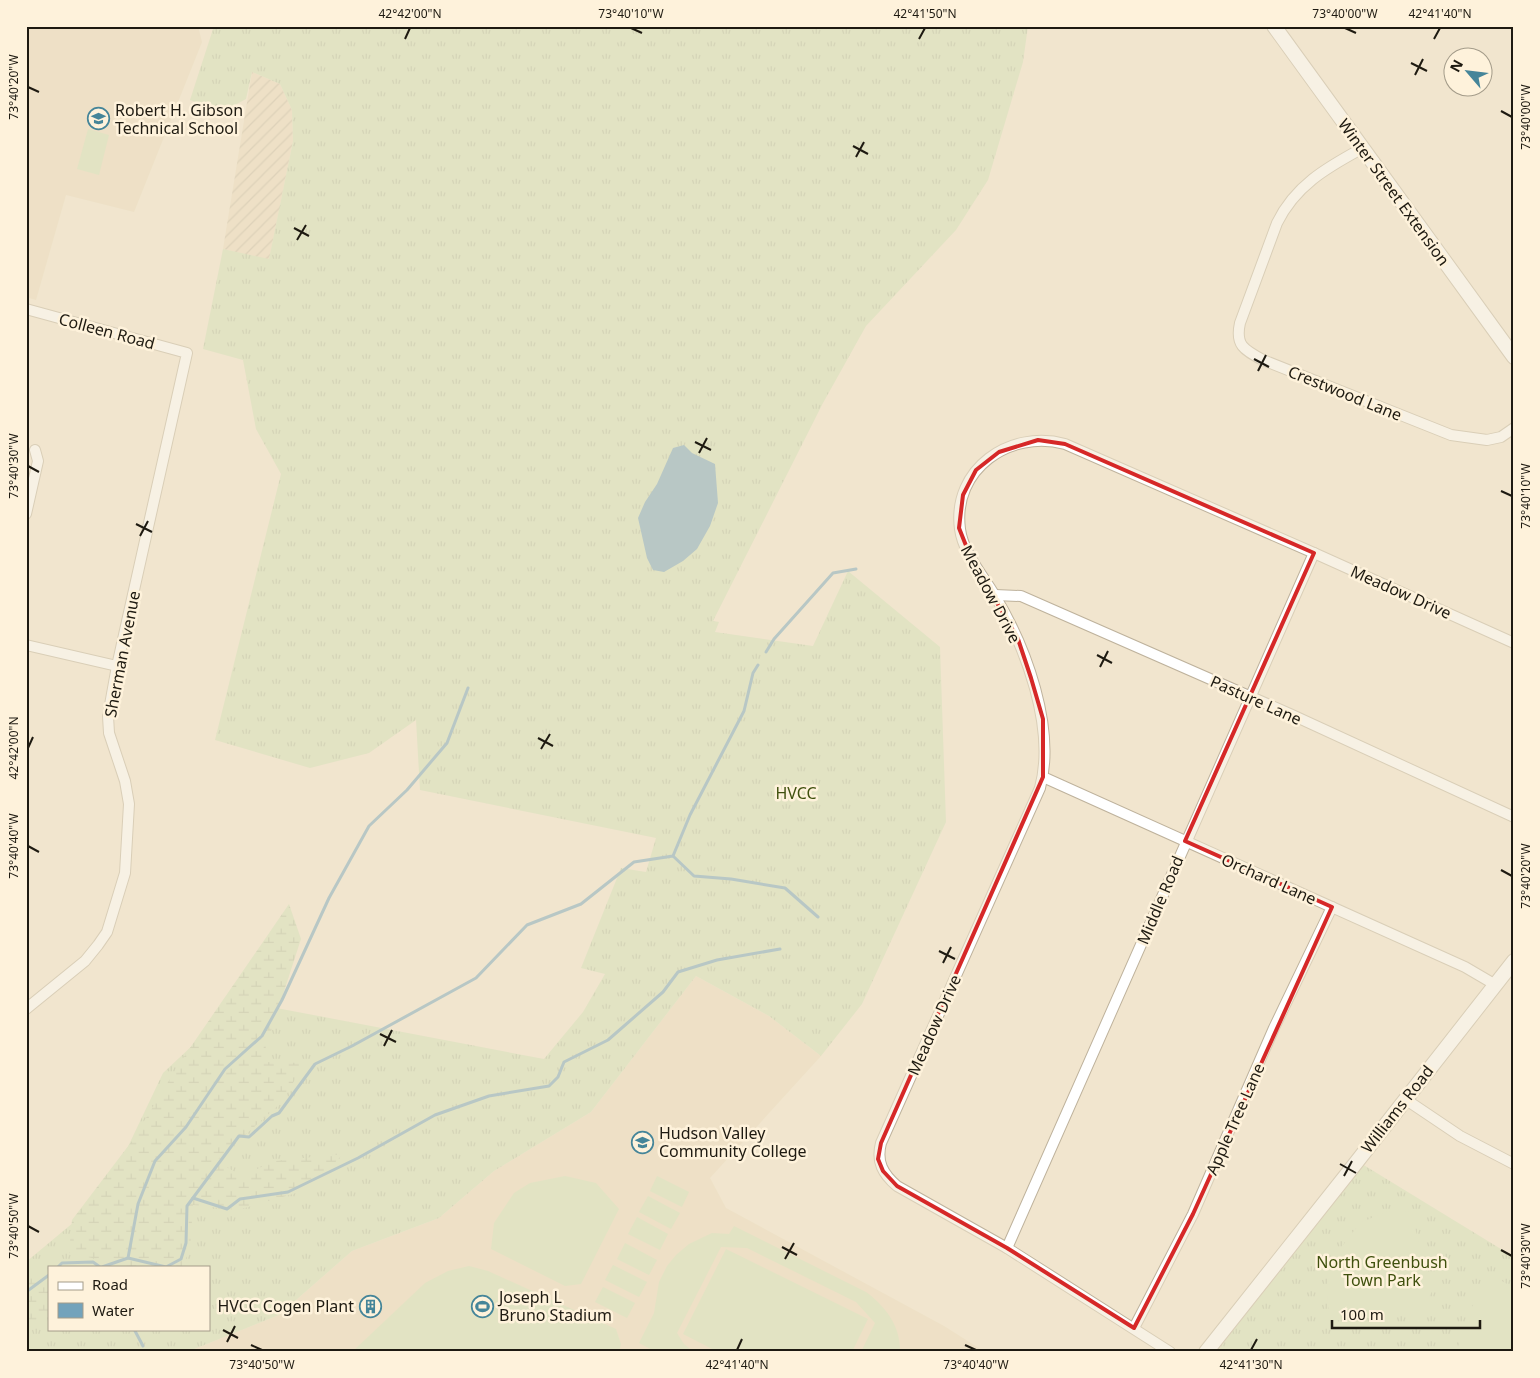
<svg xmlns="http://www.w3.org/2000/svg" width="1540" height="1378" font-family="'Noto Sans',sans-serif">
<defs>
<pattern id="industrial-furrows" width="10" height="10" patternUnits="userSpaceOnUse" patternTransform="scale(1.25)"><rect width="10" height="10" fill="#eadabc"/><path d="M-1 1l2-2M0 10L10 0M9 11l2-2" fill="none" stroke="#c8baa1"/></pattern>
<pattern id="grass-tufts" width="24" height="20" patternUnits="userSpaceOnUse" patternTransform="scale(1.25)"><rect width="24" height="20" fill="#d1dfb7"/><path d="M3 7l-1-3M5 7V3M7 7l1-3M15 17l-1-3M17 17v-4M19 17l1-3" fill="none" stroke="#b3bf9c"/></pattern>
<pattern id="wetland-marsh" width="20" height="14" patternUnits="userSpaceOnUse" patternTransform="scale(1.25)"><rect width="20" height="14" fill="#d1dfb7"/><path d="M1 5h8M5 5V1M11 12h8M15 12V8" fill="none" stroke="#b3bf9c"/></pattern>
</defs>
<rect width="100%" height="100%" fill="#f1e5ce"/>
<g fill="#eadabc">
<polygon points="26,26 198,26 202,42 134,212 66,195 36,300 26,297"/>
<polygon points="696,976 769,1016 821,1056 710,1178 726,1208 944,1326 985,1352 187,1352 279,1315 352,1251 439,1218 494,1171 591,1112"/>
</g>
<polygon fill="url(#industrial-furrows)" points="252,72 280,84 292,110 293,141 269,260 223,249"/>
<g fill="url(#grass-tufts)" fill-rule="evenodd">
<path d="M214 26H1028L1023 62 988 180 956 230 866 326 823 403 713 621 719 622 715 632 813 646 848 571 940 647 946 822 862 1004 821 1056 769 1016 696 976 591 1112 494 1171 439 1218 352 1251 279 1315 187 1352H26V1262L104 1197 163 1073 240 1001 544 1059 583 1012 605 974 581 968 621 868 646 872 656 838 420 790 416 720 369 753 310 768 215 740 281 474 256 429 243 360 203 349 223 249 269 259 293 141 292 110 280 84 252 72 246 99 222 112 190 100ZM49 1267H209V1329H49Z"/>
<polygon points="1362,1164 1514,1257 1514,1352 1216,1352"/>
</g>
<g fill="url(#wetland-marsh)">
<polygon points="289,904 301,939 261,1062 304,1063 283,1101 216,1161 242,1176 274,1161 343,1154 310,1189 238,1210 193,1205 190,1251 181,1267 134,1267 69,1253 72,1220 132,1141 181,1061"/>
<polygon points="26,1269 49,1284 49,1314 28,1329 26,1329"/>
</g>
<g fill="#d1dfb7">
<polygon points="88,129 109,135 99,175 77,169"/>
<polygon points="565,1176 596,1183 619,1209 581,1284 565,1286 491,1249 494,1223 514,1193 530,1183"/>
<polygon points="657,1176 689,1192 682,1207 650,1191"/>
<polygon points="648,1196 680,1213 671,1229 639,1212"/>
<polygon points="1410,1211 1433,1290 1419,1314 1331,1321 1327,1300 1328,1271 1340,1249 1360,1223 1385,1212"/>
<polygon points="637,1217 668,1234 660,1250 628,1234"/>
<path d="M734 1226 866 1292C885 1306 901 1326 900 1352H861L875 1323 856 1302 747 1248 721 1247 677 1333 684 1344 694 1352H656L639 1343 654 1313 659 1282 667 1266 676 1255 689 1244 712 1233 729 1234Z"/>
<polygon points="625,1243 657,1260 649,1275 617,1259"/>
<polygon points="726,1249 868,1319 852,1352 718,1352 683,1334"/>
<polygon points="613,1265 647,1282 639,1297 605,1280"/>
<polygon points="469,1266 488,1271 616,1329 621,1344 619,1352 352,1352 425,1283 448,1271"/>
<polygon points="1493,1276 1514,1288 1514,1352 1456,1352 1477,1293"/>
<polygon points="603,1287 635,1303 627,1318 595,1302"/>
</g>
<polygon fill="#73a3bb" points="684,445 692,453 715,464 718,503 710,526 697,549 683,561 664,572 653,570 647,558 638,518 645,502 657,484 673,448"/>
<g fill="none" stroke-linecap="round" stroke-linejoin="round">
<g stroke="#73a3bb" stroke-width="3">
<polyline points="766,652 774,639 833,573 856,569"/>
<polyline points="673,856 694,876 731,879 785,888 818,917"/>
<polyline points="193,1198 227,1209 240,1199 288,1192 358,1158 435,1115 489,1096 549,1086 558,1077 564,1062 608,1040 663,992 678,972 717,960 780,949"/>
<polyline points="128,1258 138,1204 155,1161 186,1127 225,1069 262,1036 282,1000 329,898 369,826 407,790 447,743 468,688"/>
<polyline points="58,1267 62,1263 93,1262 100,1267"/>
<polyline points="102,1267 128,1258 166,1267 181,1259 186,1243 187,1206 239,1136 249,1137 272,1116 279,1113 315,1064 352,1046 476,978 527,925 581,904 634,862 673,856 690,815 744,711 753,673 758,665"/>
<polyline points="26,1292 49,1275"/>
<polyline points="134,1329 143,1346"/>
</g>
<defs>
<g id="minor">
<path d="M1361 149C1326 168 1295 186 1277 223L1240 323C1235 345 1244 350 1263 360L1451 435 1487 440 1501 437 1514 428"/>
<polyline points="26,309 187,353 117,666 108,716 109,733 125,781 129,804 125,873 107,932 98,945 85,961 26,1009"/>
<polyline points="26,514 38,461 35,450"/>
<polyline points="995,595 1021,596 1290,714 1514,817"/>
<polyline points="26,645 117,666"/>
<polyline points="1043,777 1465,967 1494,984"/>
<polyline points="1405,1099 1460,1136 1514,1164"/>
<polyline points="1007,1248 1314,553"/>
<polyline points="1134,1328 1193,1214 1274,1028 1332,907"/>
<path d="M1170 1352 1007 1248 897 1186C883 1174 876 1162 881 1143L1040 788C1056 728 1026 647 995 596 983 575 963 553 960 529 952 469 1010 429 1065 444L1314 553 1514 643"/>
</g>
<g id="secondary">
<polyline points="1274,26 1514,357"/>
<polyline points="1206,1352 1348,1173 1514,961"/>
</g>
</defs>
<use href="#minor" stroke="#beb29c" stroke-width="12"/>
<use href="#secondary" stroke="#beb29c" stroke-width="16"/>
<use href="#minor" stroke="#fff" stroke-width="10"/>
<use href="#secondary" stroke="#fff" stroke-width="14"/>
</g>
<path d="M0 0H1540V1378H0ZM1038 440 1065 444 1314 553 1185 841 1332 907 1193 1214 1134 1328 1007 1248 897 1186 883 1171 878 1159 881 1143 1043 777V719L1031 678 1018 639 971 558 959 528 963 495 976 470 999 452Z" fill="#f1e5ce" fill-opacity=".55" fill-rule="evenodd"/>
<path fill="none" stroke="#d62828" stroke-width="4" stroke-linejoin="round" d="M1038 440 1065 444 1314 553 1185 841 1332 907 1193 1214 1134 1328 1007 1248 897 1186 883 1171 878 1159 881 1143 1043 777V719L1031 678 1018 639 971 558 959 528 963 495 976 470 999 452Z"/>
<path fill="none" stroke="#1e1a11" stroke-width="2" d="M631 28 642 33M1345 28 1356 33M405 39 410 28M919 39 925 28M1434 39 1440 28M1411 63 1427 71M1415 75 1423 59M28 87 39 92M1501 111 1512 117M853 146 868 154M856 157 864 142M294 228 309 236M297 240 306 225M1254 359 1269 367M1258 371 1266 355M695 442 711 450M699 453 707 438M28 466 39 472M1501 491 1512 496M136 524 152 532M140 536 148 521M1097 655 1112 663M1100 667 1108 651M538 738 553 746M28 748 33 737M541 749 550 734M28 846 39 852M1501 870 1512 876M939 951 955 959M943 963 951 947M380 1034 396 1042M384 1046 392 1030M1340 1164 1356 1173M1344 1176 1352 1161M28 1226 39 1232M782 1247 797 1255M1501 1250 1512 1256M785 1259 794 1243M223 1330 238 1338M227 1342 235 1326M251 1345 262 1350M965 1345 976 1350M737 1350 742 1339M1251 1350 1257 1339"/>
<defs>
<symbol id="school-ring" viewBox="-11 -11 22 22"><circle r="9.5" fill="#fef2db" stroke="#458599" stroke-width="1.5"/><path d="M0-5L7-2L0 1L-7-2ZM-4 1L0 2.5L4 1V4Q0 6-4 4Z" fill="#458599"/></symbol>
<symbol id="university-ring" viewBox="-11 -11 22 22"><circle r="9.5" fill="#fef2db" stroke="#458599" stroke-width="1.5"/><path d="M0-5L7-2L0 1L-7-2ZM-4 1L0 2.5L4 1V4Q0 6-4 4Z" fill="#458599"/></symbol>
<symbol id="building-ring" viewBox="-11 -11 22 22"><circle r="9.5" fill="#fef2db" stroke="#458599" stroke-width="1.5"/><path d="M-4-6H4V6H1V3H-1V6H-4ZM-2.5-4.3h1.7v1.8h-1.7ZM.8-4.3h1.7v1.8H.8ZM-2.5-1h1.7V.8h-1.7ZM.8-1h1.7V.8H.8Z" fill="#458599"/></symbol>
<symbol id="stadium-ring" viewBox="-11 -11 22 22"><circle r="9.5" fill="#fef2db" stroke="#458599" stroke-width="1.5"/><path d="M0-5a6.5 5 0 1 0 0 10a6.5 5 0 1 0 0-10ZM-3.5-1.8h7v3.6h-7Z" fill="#458599"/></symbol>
</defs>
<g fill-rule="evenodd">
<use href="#school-ring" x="86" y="106" width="25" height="25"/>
<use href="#university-ring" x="630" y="1130" width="25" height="25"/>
<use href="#building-ring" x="358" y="1294" width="25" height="25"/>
<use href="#stadium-ring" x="470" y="1294" width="25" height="25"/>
</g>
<g text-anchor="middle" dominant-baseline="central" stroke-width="5" stroke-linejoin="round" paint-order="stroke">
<g font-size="16" fill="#1e1a11" stroke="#fef2db" text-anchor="start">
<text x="115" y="110">Robert H. Gibson<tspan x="115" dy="18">Technical School</tspan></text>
<text x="659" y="1133">Hudson Valley<tspan x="659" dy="18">Community College</tspan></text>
<text x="499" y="1297">Joseph L<tspan x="499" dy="18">Bruno Stadium</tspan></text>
<text x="354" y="1306" text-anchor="end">HVCC Cogen Plant</text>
</g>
<g font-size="16" fill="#1e1a11" stroke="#fef2db">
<text transform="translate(1394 192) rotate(54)">Winter Street Extension</text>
<text transform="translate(107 331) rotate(15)">Colleen Road</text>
<text transform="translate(1345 393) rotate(22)">Crestwood Lane</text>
<text transform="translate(1401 592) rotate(24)">Meadow Drive</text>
<text transform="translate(991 594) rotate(62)">Meadow Drive</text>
<text transform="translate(122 654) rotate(-79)">Sherman Avenue</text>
<text transform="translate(1256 700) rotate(24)">Pasture Lane</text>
<text transform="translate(1269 879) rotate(24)">Orchard Lane</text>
<text transform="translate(1160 900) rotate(-67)">Middle Road</text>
<text transform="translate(934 1025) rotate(-66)">Meadow Drive</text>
<text transform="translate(1397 1109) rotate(-52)">Williams Road</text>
<text transform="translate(1235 1119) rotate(-66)">Apple Tree Lane</text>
</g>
<g font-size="16" fill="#3f500d" stroke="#fef2db">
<text x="796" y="793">HVCC</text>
<text x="1382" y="1262">North Greenbush<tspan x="1382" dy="18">Town Park</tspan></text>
</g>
</g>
<rect width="1540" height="1378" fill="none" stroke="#fef2db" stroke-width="55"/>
<rect x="48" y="1266" width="162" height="65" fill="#fef2db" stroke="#a49c8a"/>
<rect x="58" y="1282" width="25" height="8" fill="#ffffff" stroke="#a49c8a"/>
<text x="92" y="1290" font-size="15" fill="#1e1a11">Road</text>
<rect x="58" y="1303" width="25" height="15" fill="#73a3bb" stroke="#a49c8a"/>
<text x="92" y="1316" font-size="15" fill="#1e1a11">Water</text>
<g transform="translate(1468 72) rotate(298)"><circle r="24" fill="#fef2db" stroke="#a49c8a"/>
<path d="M0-4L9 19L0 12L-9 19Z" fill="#458599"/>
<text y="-8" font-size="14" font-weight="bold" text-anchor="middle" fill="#1e1a11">N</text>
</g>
<path d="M1332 1320v8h148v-8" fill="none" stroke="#1e1a11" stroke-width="2.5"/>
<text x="1340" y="1320" font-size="15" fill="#1e1a11" stroke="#fef2db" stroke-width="4" paint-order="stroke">100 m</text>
<rect x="28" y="28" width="1484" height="1322" fill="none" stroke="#1e1a11" stroke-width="2"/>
<g font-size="12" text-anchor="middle" fill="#1e1a11">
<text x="410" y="18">42°42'00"N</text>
<text x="631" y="18">73°40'10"W</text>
<text x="925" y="18">42°41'50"N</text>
<text x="1345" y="18">73°40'00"W</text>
<text x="1440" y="18">42°41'40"N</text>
<text transform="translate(14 87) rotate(-90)" y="4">73°40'20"W</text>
<text transform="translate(1526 117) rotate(-90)" y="4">73°40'00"W</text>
<text transform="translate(14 466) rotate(-90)" y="4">73°40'30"W</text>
<text transform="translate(1526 496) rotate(-90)" y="4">73°40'10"W</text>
<text transform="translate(14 748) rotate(-90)" y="4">42°42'00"N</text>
<text transform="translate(14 846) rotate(-90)" y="4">73°40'40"W</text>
<text transform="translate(1526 876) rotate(-90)" y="4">73°40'20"W</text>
<text transform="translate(14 1226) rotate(-90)" y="4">73°40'50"W</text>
<text transform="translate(1526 1256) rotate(-90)" y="4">73°40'30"W</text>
<text x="262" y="1369">73°40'50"W</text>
<text x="737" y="1369">42°41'40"N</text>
<text x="976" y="1369">73°40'40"W</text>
<text x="1251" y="1369">42°41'30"N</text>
</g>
</svg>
